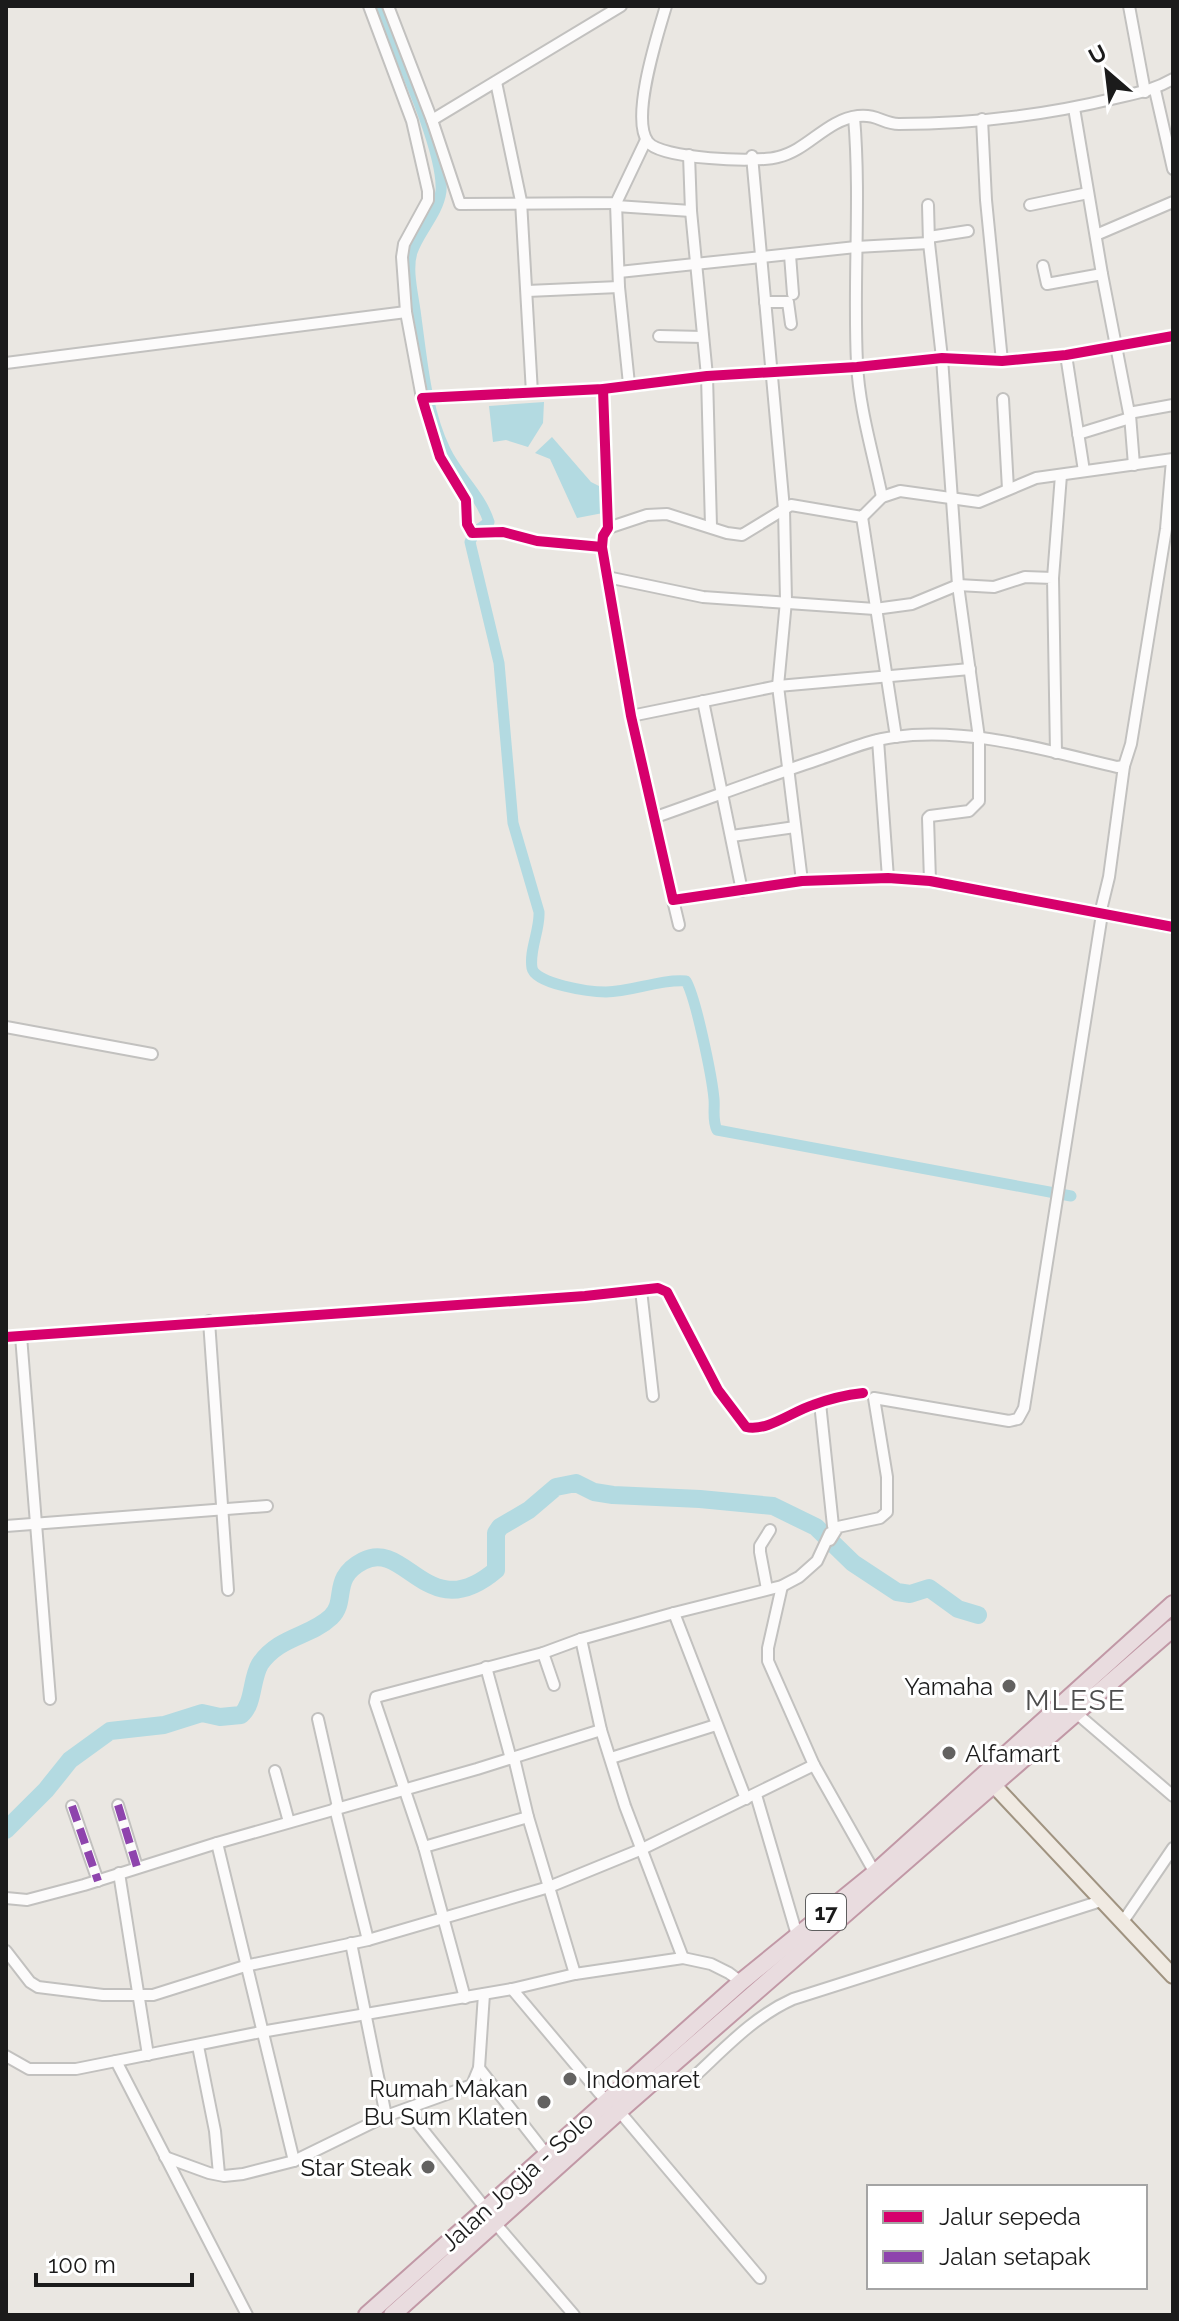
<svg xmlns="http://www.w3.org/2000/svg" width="1179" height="2321" font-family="Raleway,sans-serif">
<rect width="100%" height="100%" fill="#eae7e2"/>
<g fill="#b3dae1">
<polygon points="544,402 543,423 528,447 506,440 493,442 489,406"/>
<polygon points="552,437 591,482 603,488 603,513 577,518 550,459 535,453"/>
</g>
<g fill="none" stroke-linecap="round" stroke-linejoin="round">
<polyline stroke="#b3dae1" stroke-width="3" points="6,1958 6,2003"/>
<path stroke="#b3dae1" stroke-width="11" d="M379 6C396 48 444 150 441 191 438 214 419 231 412 252 406 271 414 298 416 318 422 361 426 411 445 450 457 476 480 494 489 522L475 532 470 542 499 663 513 823 539 912C540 930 529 950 532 968 535 984 590 992 606 992 632 992 659 979 686 981 696 998 712 1077 714 1099 715 1109 712 1120 717 1130L1071 1196"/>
<path stroke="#b3dae1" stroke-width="18" d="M6 1830 46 1790 70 1760 110 1731 164 1725 202 1713 220 1717 241 1715C254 1704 251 1679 260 1664 279 1636 310 1637 331 1617 348 1601 330 1578 363 1561 406 1538 428 1628 496 1570V1533L500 1527 529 1510 556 1487 576 1483 594 1492 613 1495 700 1499 773 1506 816 1527 853 1563 897 1592 910 1594 929 1588 958 1609 978 1615"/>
<defs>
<g id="minor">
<polyline points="369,6 412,121 428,191 428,200 404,244 402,257 406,312 422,398"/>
<polyline points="388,6 432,120 460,204 616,203 646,140"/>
<path d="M666 6C658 33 630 119 648 142 660 159 757 163 778 157 808 150 826 120 858 116 878 114 883 124 899 124 971 124 1046 115 1116 98 1137 93 1154 90 1173 79"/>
<polyline points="1129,6 1145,92"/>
<polyline points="496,82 521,201 532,393"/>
<polyline points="1155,90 1173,169"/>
<polyline points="1074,108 1102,274 1129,413 1173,405"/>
<path d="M854 117C861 199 853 281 857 363 859 408 873 453 882 497"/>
<polyline points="982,119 986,200 1002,361"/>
<polyline points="432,120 621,6"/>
<polyline points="689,155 691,211 707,376 711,526"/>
<polyline points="752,156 784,509 786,601 778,686 802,881"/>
<polyline points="616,203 619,287 629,384"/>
<polyline points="928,205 929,243 942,358 958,585 979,738 979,801 969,811 930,816 928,818 930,881"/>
<polyline points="1030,205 1088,193"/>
<polyline points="616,206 691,211"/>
<polyline points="1096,235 1173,202"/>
<polyline points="929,237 968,231"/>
<polyline points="790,255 793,294"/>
<polyline points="1043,266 1047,284 1102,274"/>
<polyline points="619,272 856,247 929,243"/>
<polyline points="527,291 619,287"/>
<polyline points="765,302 788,302 791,324"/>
<polyline points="659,336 703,337"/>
<polyline points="1066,355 1084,471"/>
<polyline points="6,363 406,312"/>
<polyline points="603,389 608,528 603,536 602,547 631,716 673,900 802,881 888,878 930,881 1173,927"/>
<polyline points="1003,399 1008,489"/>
<polyline points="1130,415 1134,465"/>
<polyline points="1078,434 1130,418"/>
<polyline points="862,517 896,737"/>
<polyline points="608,528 647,515 667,514 727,533 742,535 791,505 862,517 882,497 900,491 979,502 1036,478 1173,459"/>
<polyline points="602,547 537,541 503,532 472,533 467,524 466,500 440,457 422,398 603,389 707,376 857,367 942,358 1002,361 1066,355 1173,336"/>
<polyline points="607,577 703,597 875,609 912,604 958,585 994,587 1025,577 1053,578 1056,753"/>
<polyline points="1053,578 1061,475"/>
<polyline points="703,701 742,891"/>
<polyline points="631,716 778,686 970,669"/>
<polyline points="878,740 888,878"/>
<path d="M656 817C710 798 763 778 817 760 842 752 868 740 894 737 970 727 1044 750 1117 767L1124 766 1131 744 1166 529 1172 460"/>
<polyline points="732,836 795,827"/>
<polyline points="673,900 679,925"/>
<polyline points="1100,914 1109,877 1124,766"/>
<polyline points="6,1027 152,1054"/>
<polyline points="641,1290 653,1396"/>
<polyline points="209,1321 228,1590"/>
<polyline points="21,1336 50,1699"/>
<path d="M6 1337 585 1296 658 1288 667 1292 718 1390 746 1427C767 1432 793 1411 813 1405 829 1399 845 1395 863 1393"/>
<polyline points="820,1403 833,1526"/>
<polyline points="6,1526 267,1506"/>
<polyline points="830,1540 838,1527 880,1518 887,1512 887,1477 874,1398 1009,1421 1018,1419 1024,1408 1102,914"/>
<polyline points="782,1586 768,1648 768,1661 814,1765 875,1873"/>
<polyline points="767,1589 760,1552 760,1546 770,1530"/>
<polyline points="674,1613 746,1799"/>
<polyline points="581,1639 601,1730 625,1806 683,1958"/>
<polyline points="543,1653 554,1685"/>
<polyline points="486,1667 511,1759"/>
<polyline points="1075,1712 1173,1796"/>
<polyline points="318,1719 338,1807"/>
<polyline points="514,1758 528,1817 575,1974"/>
<polyline points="611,1758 716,1725"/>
<polyline points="275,1771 289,1822"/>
<polyline points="756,1795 797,1935"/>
<polyline points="118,1805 137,1867"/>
<polyline points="72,1806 98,1881"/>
<polyline points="335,1808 368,1940"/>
<polyline points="217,1843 294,2161"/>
<polyline points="424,1847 528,1817"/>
<polyline points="119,1873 148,2055"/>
<polyline points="6,1898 27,1900 84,1885 217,1843 477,1769 601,1730"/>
<polyline points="1122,1923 1173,1848"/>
<polyline points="351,1943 386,2116"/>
<polyline points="6,1951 30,1982 38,1987 103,1995 153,1995 245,1966 368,1940 549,1887 642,1849 814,1765"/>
<polyline points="512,1989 607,2102"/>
<polyline points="465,1998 424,1847 375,1702 376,1697 543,1653 581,1639 674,1613 782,1586 799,1577 817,1561 830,1533"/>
<polyline points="198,2046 215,2131 219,2174"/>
<polyline points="6,2056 29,2069 76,2069 261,2032 512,1989 575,1974 683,1958 711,1964 729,1973 741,1982"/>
<polyline points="116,2061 247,2315"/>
<polyline points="479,2068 547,2155"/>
<path d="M697 2074C727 2046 755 2016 793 1999L1101 1901"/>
<polyline points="407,2110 486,2209"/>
<polyline points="619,2111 760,2278"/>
<polyline points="165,2157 209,2173 224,2176 243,2174 294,2161 386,2116 472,2085 479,2068 484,1994"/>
<polyline points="495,2223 574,2315"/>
</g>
<polyline id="major" points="987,1778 1173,1976"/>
<g id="highway">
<polyline points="367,2315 741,1982 875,1873 1173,1604"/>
<polyline points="392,2315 619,2111 1173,1628"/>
</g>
</defs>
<use href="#minor" stroke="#c2c1bf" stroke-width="14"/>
<use href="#major" stroke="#a09380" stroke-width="18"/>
<use href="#highway" stroke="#c198a6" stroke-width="20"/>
<use href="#minor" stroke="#fcfbfb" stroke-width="10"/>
<use href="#major" stroke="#f0eae2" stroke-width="14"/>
<use href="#highway" stroke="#e9dcdf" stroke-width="16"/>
<g stroke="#8e44ad" stroke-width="8" stroke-dasharray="16 8" stroke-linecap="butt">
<polyline points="118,1805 137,1867"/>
<polyline points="72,1806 98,1881"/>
</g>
<defs>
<g id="cycleway">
<polyline points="603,389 608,528 603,536 602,547 631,716 673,900 802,881 888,878 930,881 1173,927"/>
<polyline points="602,547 537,541 503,532 472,533 467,524 466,500 440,457 422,398 603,389 707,376 857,367 942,358 1002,361 1066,355 1173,336"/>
<path d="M6 1337 585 1296 658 1288 667 1292 718 1390 746 1427C767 1432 793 1411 813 1405 829 1399 845 1395 863 1393"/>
</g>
</defs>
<use href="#cycleway" stroke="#fff" stroke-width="15"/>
<use href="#cycleway" stroke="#d6006c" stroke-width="10"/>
</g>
<g fill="#636261" stroke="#fff" stroke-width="3">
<circle cx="1009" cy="1686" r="8"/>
<circle cx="949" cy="1753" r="8"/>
<circle cx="570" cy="2079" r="8"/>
<circle cx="544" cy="2102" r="8"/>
<circle cx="428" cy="2167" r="8"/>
</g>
<g text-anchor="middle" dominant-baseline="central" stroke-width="6" stroke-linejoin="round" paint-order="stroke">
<rect fill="#fff" stroke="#5f5f5f" stroke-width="2" x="806" y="1894" width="40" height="36" rx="6"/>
<g font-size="22" font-weight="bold" fill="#1b1b1b">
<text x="826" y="1912">17</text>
</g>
<g font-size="24" fill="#1b1b1b" stroke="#fff" text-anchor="end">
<text x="993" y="1686">Yamaha</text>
<text x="965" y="1753" text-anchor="start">Alfamart</text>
<text x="586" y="2079" text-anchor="start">Indomaret</text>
<text x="528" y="2088">Rumah Makan<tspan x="528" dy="28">Bu Sum Klaten</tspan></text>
<text x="412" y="2167">Star Steak</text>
</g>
<g font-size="24" fill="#1b1b1b" stroke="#fff">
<text transform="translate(517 2181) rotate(-42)">Jalan Jogja - Solo</text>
</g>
<g font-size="28" letter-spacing="2" fill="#4e4e4e" stroke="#fff">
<text x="1076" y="1700">MLESE</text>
</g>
</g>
<rect width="1179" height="2321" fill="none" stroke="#1b1b1b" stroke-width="16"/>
<rect x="867" y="2185" width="280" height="104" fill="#ffffff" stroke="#a4a4a4" stroke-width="2"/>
<rect x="883" y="2211" width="40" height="12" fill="#d6006c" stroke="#a4a4a4" stroke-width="2"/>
<text x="939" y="2225" font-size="24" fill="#1b1b1b">Jalur sepeda</text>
<rect x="883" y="2251" width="40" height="12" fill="#8e44ad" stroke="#a4a4a4" stroke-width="2"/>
<text x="939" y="2265" font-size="24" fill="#1b1b1b">Jalan setapak</text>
<g transform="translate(1107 72) rotate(332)" stroke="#ffffff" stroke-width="6" paint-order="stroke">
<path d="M0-6L14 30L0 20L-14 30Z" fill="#1b1b1b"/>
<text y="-12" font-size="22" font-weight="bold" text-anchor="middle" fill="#1b1b1b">U</text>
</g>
<path d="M36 2273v12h156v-12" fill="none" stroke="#1b1b1b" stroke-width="4"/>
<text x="48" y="2273" font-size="24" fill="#1b1b1b" stroke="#ffffff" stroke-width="6" paint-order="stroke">100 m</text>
</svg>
